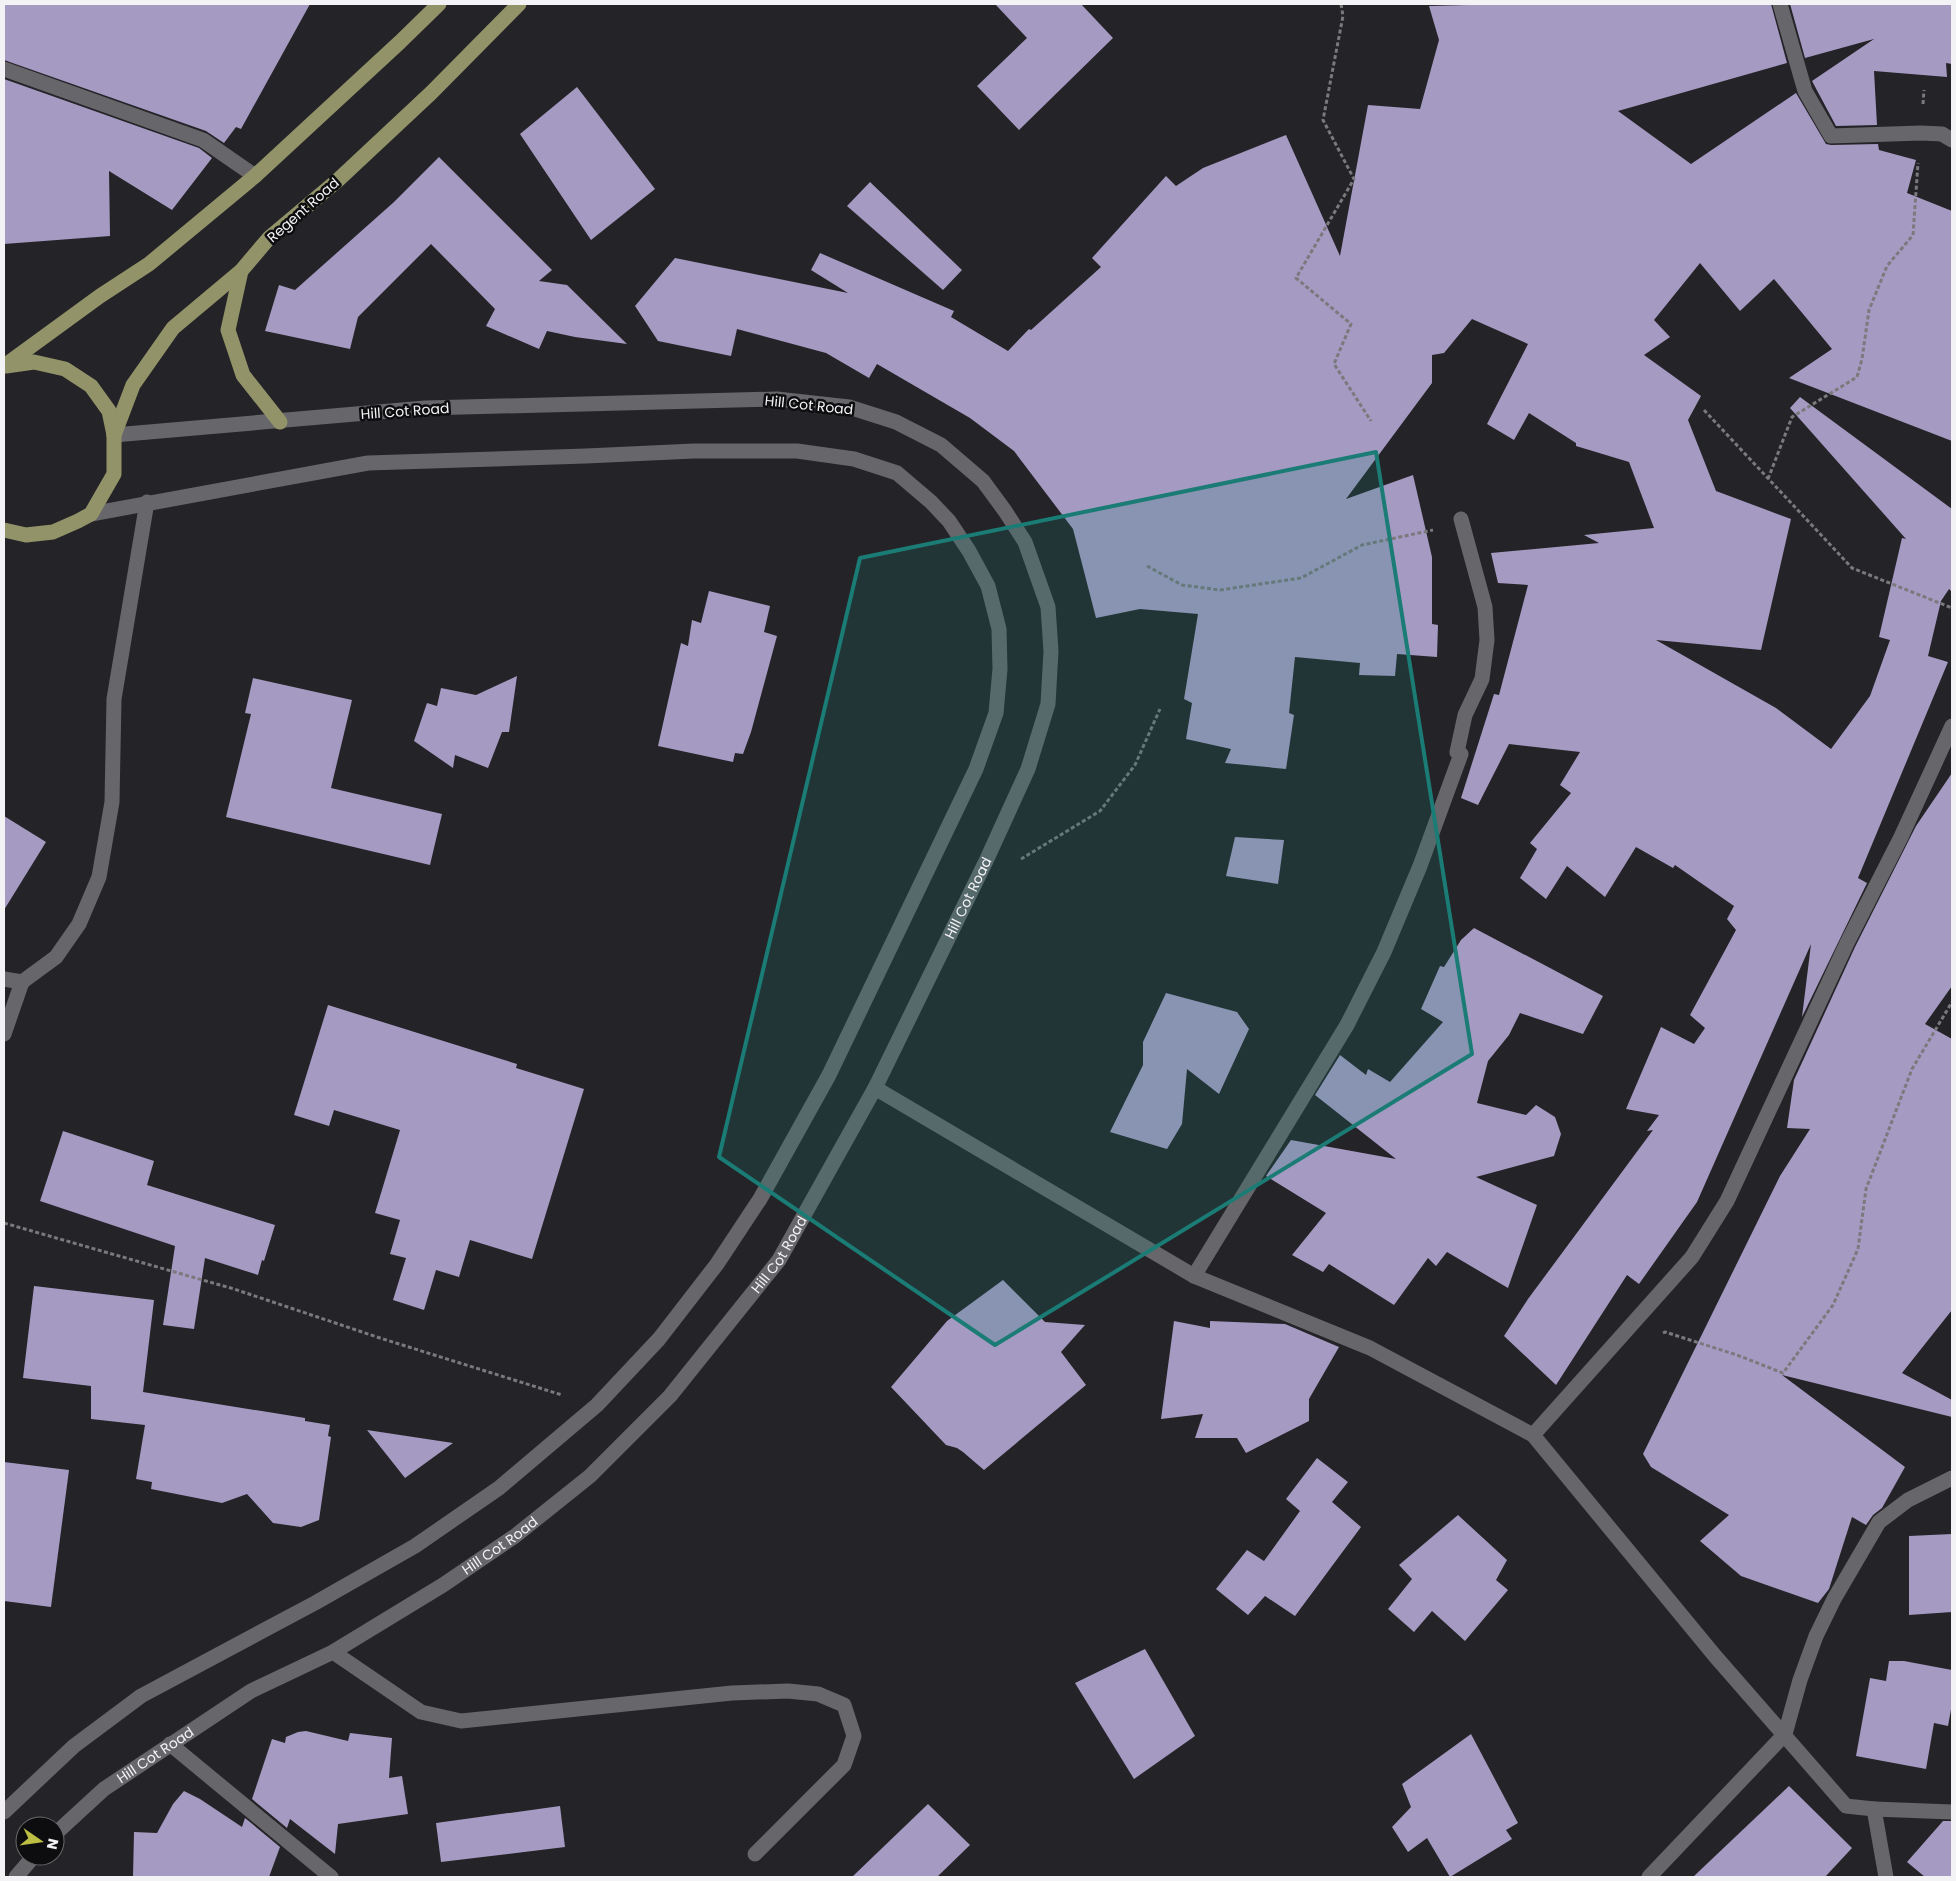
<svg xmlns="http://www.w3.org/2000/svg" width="1956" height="1881" font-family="Poppins,sans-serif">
<rect width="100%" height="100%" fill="#242327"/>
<g fill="#a59ac2">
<polygon points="4,4 310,4 241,129 236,127 224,143 206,131 4,60"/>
<polygon points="995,4 1081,4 1113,38 1019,130 977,86 1027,38"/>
<polygon points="1505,4 1771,4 1787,63 1618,111 1691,164 1796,93 1826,144 1831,145 1878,144 1879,150 1916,160 1907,193 1952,211 1952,441 1789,378 1832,349 1774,279 1740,311 1700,263 1654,320 1670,337 1644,355 1701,396 1688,420 1716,491 1791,519 1761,650 1656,640 1776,708 1831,749 1870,696 1890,640 1879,637 1902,538 1906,539 1790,408 1800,397 1952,509 1952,592 1949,589 1941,601 1928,656 1948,662 1858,878 1867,883 1802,1017 1811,944 1697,1202 1639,1284 1627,1275 1556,1385 1504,1336 1528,1299 1653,1130 1647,1131 1659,1115 1626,1109 1661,1027 1694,1044 1705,1028 1690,1015 1736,930 1727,919 1734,906 1675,865 1673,868 1636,847 1605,897 1567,866 1546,899 1520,878 1537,849 1530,843 1571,793 1560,785 1580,752 1509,744 1478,805 1461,798 1494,694 1499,695 1528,585 1498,583 1491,553 1599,543 1584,535 1654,528 1629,462 1576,446 1576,443 1529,413 1514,440 1487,424 1528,344 1472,319 1444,353 1432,355 1432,383 1346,499 1413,475 1432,557 1432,624 1438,625 1437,657 1397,654 1395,676 1359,675 1360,663 1295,657 1289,713 1294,715 1286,769 1225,763 1231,749 1186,739 1192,703 1184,699 1198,614 1140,609 1096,618 1073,529 1014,451 970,418 877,364 869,378 826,353 737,329 731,356 658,341 635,306 675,258 848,293 811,270 820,253 954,311 951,317 1008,351 1029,329 1031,330 1101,267 1092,258 1166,176 1176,186 1203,168 1286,135 1340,256 1368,105 1420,109 1439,40 1429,6"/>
<polygon points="1790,4 1952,4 1952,64 1946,63 1947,77 1874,71 1877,125 1836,126 1812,81 1874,39 1805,58"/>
<polygon points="4,79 199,148 212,158 172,210 109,171 110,236 4,244"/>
<polygon points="577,87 655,189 591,240 520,134"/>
<polygon points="439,157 552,270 539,281 567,285 627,344 575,337 547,331 539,349 486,326 495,309 431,244 358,317 350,349 265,331 279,285 295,290 394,202"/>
<polygon points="870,182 962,270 943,290 847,206"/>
<polygon points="709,591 770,606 764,632 777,636 751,732 743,754 735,753 733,762 658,746 681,643 688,646 692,620 701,623"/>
<polygon points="517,676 509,732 502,732 488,768 455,755 453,768 414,741 427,703 437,706 441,688 476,695"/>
<polygon points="253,678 352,700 331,788 442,814 430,865 226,817 251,714 245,713"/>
<polygon points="1952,773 1952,986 1925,1024 1952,1039 1952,1310 1902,1373 1952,1400 1952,1417 1782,1375 1905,1467 1882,1508 1873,1515 1866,1525 1852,1517 1829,1589 1818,1603 1741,1576 1700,1541 1729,1515 1651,1467 1643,1454 1780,1176 1810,1129 1787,1128 1794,1080 1855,947 1916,826"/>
<polygon points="4,816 46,842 4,910"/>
<polygon points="1235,837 1284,840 1278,884 1226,876"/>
<polygon points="1474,928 1603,996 1583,1034 1520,1013 1509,1035 1488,1061 1477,1103 1526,1115 1536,1105 1555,1117 1561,1134 1554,1156 1476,1177 1537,1205 1508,1288 1447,1252 1436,1266 1428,1258 1394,1305 1329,1264 1323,1272 1292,1255 1326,1213 1266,1176 1291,1140 1396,1159 1315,1095 1340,1055 1366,1075 1368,1069 1390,1082 1443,1022 1421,1009 1440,966 1444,967 1461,940"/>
<polygon points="1166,993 1237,1012 1249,1029 1219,1094 1187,1069 1182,1124 1167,1149 1110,1132 1143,1065 1143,1042"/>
<polygon points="328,1005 517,1064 516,1068 584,1089 532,1259 470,1240 459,1277 436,1270 424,1310 393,1300 406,1258 390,1254 400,1220 375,1213 400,1130 334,1110 329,1126 294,1115"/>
<polygon points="63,1131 154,1161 147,1185 275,1225 264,1261 262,1260 258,1275 205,1258 194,1329 163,1325 175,1246 40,1201"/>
<polygon points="1003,1280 1045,1322 1085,1325 1061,1352 1086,1385 984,1470 963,1452 957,1448 946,1445 891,1387 947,1321"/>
<polygon points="34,1286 154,1300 143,1392 305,1418 305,1421 330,1425 328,1436 331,1437 319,1520 301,1527 273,1523 247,1494 222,1503 151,1489 152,1482 136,1479 145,1425 91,1419 91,1386 23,1378"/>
<polygon points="1174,1321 1210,1328 1210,1321 1285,1324 1339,1347 1309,1399 1309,1421 1246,1453 1237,1438 1195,1438 1203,1414 1161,1419"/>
<polygon points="367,1430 453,1443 405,1478"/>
<polygon points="1317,1458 1348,1482 1332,1502 1361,1527 1295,1616 1265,1596 1248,1615 1216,1589 1247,1550 1264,1561 1300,1511 1286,1499"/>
<polygon points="4,1462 69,1470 51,1607 4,1601"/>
<polygon points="1458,1515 1507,1560 1496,1580 1508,1590 1465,1641 1432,1611 1414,1632 1388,1609 1412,1579 1399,1565"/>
<polygon points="1952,1534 1952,1612 1909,1615 1909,1536"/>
<polygon points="1145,1649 1195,1736 1134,1779 1075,1683"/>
<polygon points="1889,1661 1904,1661 1952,1670 1952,1704 1948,1726 1934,1723 1926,1769 1856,1756 1870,1678 1886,1681"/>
<polygon points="306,1731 348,1741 350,1733 392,1738 389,1778 402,1776 408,1814 338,1824 335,1854 290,1819 287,1828 252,1799 272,1739 285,1743 286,1737 298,1732"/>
<polygon points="1471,1734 1518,1823 1506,1830 1512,1839 1450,1877 1427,1838 1408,1852 1392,1827 1411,1807 1402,1784"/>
<polygon points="1789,1786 1852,1848 1825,1877 1693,1877"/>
<polygon points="184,1791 200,1799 242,1827 245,1818 280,1847 269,1877 133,1876 134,1832 157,1833 173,1804"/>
<polygon points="928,1804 970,1845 937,1877 852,1877"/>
<polygon points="560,1806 565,1847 441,1862 436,1823"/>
<polygon points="1943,1821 1952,1821 1952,1877 1925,1877 1907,1862"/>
</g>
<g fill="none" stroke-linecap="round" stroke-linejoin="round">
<g stroke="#7a797c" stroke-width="3" stroke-dasharray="4 2.5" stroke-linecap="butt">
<polyline points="1341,4 1343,16 1323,120 1354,179 1296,278 1351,324 1334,364 1371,421"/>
<polyline points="1923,104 1924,90"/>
<polyline points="1704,410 1852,568 1952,608"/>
<polyline points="1768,479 1792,417 1857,377 1862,359 1869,310 1887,266 1913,235 1918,163"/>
<polyline points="1147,566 1182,585 1220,590 1301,578 1362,545 1433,530"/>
<polyline points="1021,859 1100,811 1135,765 1160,709"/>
<polyline points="4,1223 234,1289 380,1338 562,1395"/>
<polyline points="1663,1333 1665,1332 1737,1355 1783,1373 1833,1305 1858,1249 1866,1189 1912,1069 1952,1002"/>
</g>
<g stroke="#67666a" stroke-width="15">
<polyline points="1780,4 1805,91 1831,136 1921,133 1942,134 1952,140"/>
<polyline points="4,69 203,140 255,176"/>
<polyline points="4,979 22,982 56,957 79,924 99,877 112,802 114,699 147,502"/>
<polyline points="4,1034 22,982"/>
<polyline points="875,1088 1194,1276 1370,1348 1533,1435 1715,1656 1846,1806 1874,1809 1886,1877"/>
<polyline points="1194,1276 1347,1025 1384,952 1420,866 1461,754 1457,752 1465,715 1482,679 1487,640 1485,607 1461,519"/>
<polyline points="1533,1435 1692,1257 1727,1201 1847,943 1901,837 1952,726"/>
<polyline points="333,1652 421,1712 461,1721 732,1693 788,1691 818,1694 844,1705 854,1736 844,1765 755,1854"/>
<polyline points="170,1744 331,1877"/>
<polyline points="1874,1809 1952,1812"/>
<polyline points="1649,1877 1785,1734 1800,1680 1816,1636 1834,1599 1879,1522 1908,1500 1952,1478"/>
</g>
<g stroke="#67666a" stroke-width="15">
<polyline points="4,1812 74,1746 141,1696 315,1603 415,1546 499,1488 597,1405 659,1339 717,1264 760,1199 829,1075 976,769 996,713 1000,669 999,629 988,586 969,551 949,521 931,502 897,473 854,459 797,451 694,451 586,456 368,463 91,514"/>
<path id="s1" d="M55 1834 104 1789 251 1691 333 1652 443 1585 515 1536 590 1476 670 1396 779 1260 875 1088 986 861 1028 769 1048 704 1051 651 1048 607 1025 542 1005 511 983 481 941 445 896 422 849 407 777 399 425 408 114 435"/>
<polyline points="16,1877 34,1856"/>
</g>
<g stroke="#929368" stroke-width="15">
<polyline points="241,271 228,330 243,375 280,422"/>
<polyline points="4,366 100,296 149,264 255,176 400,42 439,4"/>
<polyline points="114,435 133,385 173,328 241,271 269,238 338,180 431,93 519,4"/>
<polyline points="4,530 26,535 53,532 78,521 91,514 114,474 114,435 109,411 91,386 65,369 34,362 6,366"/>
</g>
</g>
<path fill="#1a7c75" fill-opacity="0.2" stroke="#1a7c75" stroke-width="4" stroke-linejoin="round" d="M1376 452 1472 1054 995 1345 719 1157 860 558Z"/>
<g text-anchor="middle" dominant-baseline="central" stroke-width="5" stroke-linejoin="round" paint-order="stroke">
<g font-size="14" fill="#f3f2f4" stroke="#0d0d0f">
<text transform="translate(303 210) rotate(-41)">Regent Road</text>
<text transform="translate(809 405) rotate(6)">Hill Cot Road</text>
<text transform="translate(405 411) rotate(-4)">Hill Cot Road</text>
<text stroke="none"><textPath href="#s1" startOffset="1342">Hill Cot Road</textPath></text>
<text stroke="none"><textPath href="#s1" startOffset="938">Hill Cot Road</textPath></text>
<text stroke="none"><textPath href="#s1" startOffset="532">Hill Cot Road</textPath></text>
<text stroke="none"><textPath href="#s1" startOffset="128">Hill Cot Road</textPath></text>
</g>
</g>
<rect width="1956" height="1881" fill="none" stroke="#f3f2f4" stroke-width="10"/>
<g transform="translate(40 1841) rotate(103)"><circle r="24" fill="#0d0d0f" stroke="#69696b"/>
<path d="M0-4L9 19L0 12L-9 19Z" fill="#bcbf43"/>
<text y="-8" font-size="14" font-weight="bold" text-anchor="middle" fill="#f3f2f4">N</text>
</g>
</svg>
